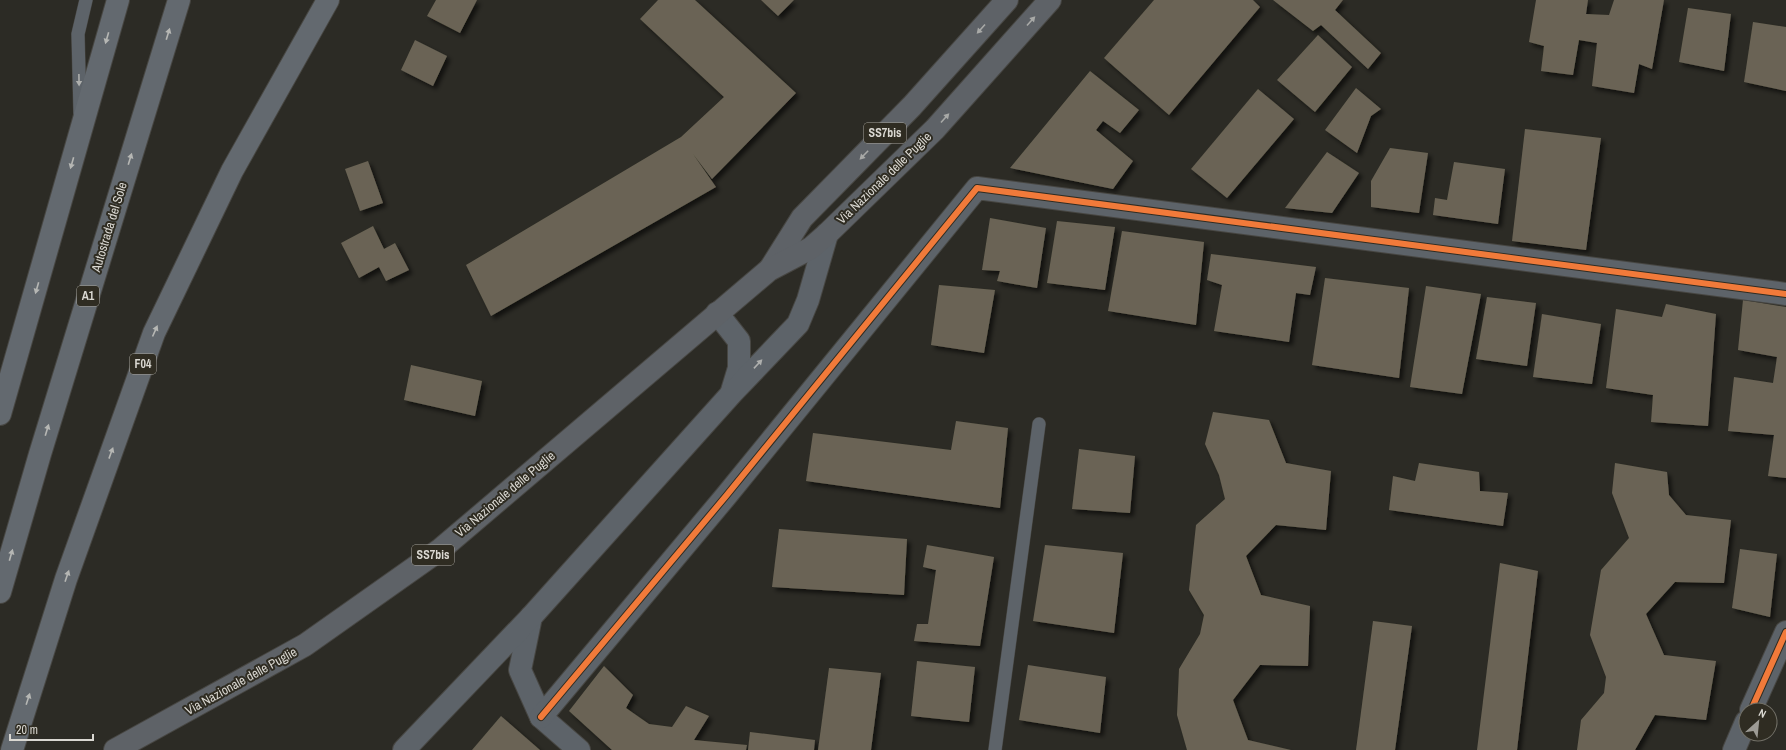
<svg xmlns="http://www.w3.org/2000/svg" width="1786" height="750" font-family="'Archivo Narrow',sans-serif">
<defs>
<filter id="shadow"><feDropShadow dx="3.5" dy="3.5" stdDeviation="2" flood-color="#0009"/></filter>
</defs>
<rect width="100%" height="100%" fill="#2c2b25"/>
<g fill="#6a6454" filter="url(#shadow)">
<polygon points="436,0 477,0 460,33 427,16"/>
<polygon points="658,0 695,0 796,93 712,179 693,154 716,187 491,316 466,265 681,137 724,97 640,19"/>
<polygon points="761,0 794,0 778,16"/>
<polygon points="1154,0 1253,0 1260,7 1169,115 1104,58"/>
<polygon points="1273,0 1343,0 1335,10 1381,53 1368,69 1321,25 1313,31"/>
<polygon points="1536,0 1588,0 1586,14 1609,15 1614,0 1664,0 1652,69 1639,64 1634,93 1592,86 1597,43 1579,40 1573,75 1541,71 1544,46 1529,42"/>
<polygon points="1688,8 1731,14 1724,71 1679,62"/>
<polygon points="1753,22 1786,27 1786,91 1744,82"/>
<polygon points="1318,35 1352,67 1315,112 1277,80"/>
<polygon points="415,40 447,56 433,86 401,70"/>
<polygon points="1090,71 1139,110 1120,133 1103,121 1096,130 1133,161 1113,189 1010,168"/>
<polygon points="1356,88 1381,109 1371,116 1357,153 1325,130"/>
<polygon points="1258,89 1294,119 1227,198 1191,169"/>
<polygon points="1525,129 1601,138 1586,250 1512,241"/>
<polygon points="1390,148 1428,153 1419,213 1371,207 1371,181"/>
<polygon points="1327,152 1359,173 1332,213 1285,208"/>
<polygon points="368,161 383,203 360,211 345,169"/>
<polygon points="1454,162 1505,169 1498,224 1433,215 1435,198 1447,200"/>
<polygon points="990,218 1046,228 1037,288 997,281 1000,271 982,270"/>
<polygon points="1057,221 1115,227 1105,290 1047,283"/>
<polygon points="373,226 384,249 395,243 409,270 386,281 379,267 359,278 341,243"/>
<polygon points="1122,231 1204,242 1196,325 1108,311"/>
<polygon points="1211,254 1316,267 1310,295 1296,293 1289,342 1214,331 1222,285 1207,280"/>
<polygon points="1325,278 1409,288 1399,378 1312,365"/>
<polygon points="939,285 995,290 984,353 931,345"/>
<polygon points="1426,286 1481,294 1462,394 1410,387"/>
<polygon points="1487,297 1536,303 1527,366 1476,359"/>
<polygon points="1743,300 1786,307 1786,478 1768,476 1774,435 1728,431 1734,377 1773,383 1777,357 1738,350"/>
<polygon points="1666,304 1716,314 1708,426 1651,422 1653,395 1606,388 1616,309 1662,317"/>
<polygon points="1542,314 1601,324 1592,384 1533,377"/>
<polygon points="411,365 482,381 475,416 404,400"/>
<polygon points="1213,412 1269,420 1286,463 1331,471 1326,530 1276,525 1246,556 1261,595 1310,606 1308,666 1260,665 1233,700 1248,740 1291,750 1187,750 1177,715 1179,669 1200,634 1204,615 1189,590 1196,525 1225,499 1219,475 1205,444"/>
<polygon points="956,421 1008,428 1000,508 806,481 813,433 951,450"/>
<polygon points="1079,449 1135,456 1130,513 1072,509"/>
<polygon points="1419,463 1479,472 1480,491 1508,493 1503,526 1389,510 1393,476 1415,481"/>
<polygon points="1615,463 1667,472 1669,495 1686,515 1731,520 1724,583 1675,582 1646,614 1664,655 1716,661 1706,720 1655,715 1635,750 1577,750 1581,720 1604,693 1606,677 1590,635 1601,570 1629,538 1612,493"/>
<polygon points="779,529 907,539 904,595 772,587"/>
<polygon points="927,545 994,557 980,646 914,641 917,624 928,624 936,570 923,567"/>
<polygon points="1045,545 1123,553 1114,633 1033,621"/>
<polygon points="1740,549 1777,554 1770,617 1732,608"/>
<polygon points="1500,563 1538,571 1517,750 1477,750"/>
<polygon points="1373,621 1412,626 1395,750 1356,750"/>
<polygon points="917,661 975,667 969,722 911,716"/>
<polygon points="1028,665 1106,677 1100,733 1019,720"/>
<polygon points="604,666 633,695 626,708 649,724 672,727 686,706 709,716 694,740 747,745 746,750 612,750 569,711"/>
<polygon points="829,668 881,673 871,750 818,750"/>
<polygon points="501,716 540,750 472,750"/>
<polygon points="750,732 815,740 814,750 748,750"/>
</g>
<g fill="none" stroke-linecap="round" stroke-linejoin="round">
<defs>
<g id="service">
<polyline points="80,113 78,34 86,0"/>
<polyline points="995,750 1039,424"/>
</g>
<g id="minor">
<polyline points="717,313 739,341 739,368 732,391"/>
<polyline points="531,617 520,670 541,717 579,750"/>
<polyline points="1751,710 1786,632"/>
<polyline points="541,717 726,496 977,188 1786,294"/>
<polyline points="404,750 531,617 732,393 798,324 808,300 827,234"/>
<polyline points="1734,750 1746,722"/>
</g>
<g id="primary">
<polyline points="770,269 802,218 912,106 1007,0"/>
<polyline points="115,750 305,645 441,549 769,270 811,248 827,234 935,129 1050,0"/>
</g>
<g id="motorway">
<polyline points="0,414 118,0"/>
<polyline points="0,592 40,454 179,0"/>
<polyline points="12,750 66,579 154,333 232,171 328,0"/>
</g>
</defs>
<use href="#service" stroke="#474642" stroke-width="14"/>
<use href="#minor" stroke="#474642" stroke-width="24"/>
<use href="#primary" stroke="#474642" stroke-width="24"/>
<use href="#motorway" stroke="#474642" stroke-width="24"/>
<use href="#service" stroke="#5d6369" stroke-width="13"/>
<use href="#minor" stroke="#5d6369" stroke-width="22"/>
<use href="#primary" stroke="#5e6267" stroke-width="22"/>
<use href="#motorway" stroke="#63696f" stroke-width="22"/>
<defs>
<g id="cycleway">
<polyline points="1751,710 1786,632"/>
<polyline points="541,717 726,496 977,188 1786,294"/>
</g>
</defs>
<use href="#cycleway" stroke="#2f2c22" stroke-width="8"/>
<use href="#cycleway" stroke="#f17a3a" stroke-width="6"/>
</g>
<defs><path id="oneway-solid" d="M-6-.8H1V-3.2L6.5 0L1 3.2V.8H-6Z"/></defs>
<g fill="#a8a9a7">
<use href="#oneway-solid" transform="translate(1031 21) rotate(-48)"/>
<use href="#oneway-solid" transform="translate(981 29) rotate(132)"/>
<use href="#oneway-solid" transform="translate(945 118) rotate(-48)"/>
<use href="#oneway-solid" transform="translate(864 155) rotate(134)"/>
</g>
<g fill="#b6b7b4">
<use href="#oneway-solid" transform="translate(168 34) rotate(-73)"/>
<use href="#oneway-solid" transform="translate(107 38) rotate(106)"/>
<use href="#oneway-solid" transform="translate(130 159) rotate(-73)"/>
<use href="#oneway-solid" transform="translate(72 163) rotate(106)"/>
<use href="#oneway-solid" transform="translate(37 288) rotate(106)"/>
<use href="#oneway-solid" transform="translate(155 331) rotate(-66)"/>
<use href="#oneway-solid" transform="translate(47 430) rotate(-73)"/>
<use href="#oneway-solid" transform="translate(111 453) rotate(-70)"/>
<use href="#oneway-solid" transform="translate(11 555) rotate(-74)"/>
<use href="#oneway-solid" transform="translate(67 576) rotate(-71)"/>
<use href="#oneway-solid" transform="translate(28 699) rotate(-72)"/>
</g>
<g fill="#aeafad">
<use href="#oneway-solid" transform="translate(79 80) rotate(89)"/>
<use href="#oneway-solid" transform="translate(758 364) rotate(-47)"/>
</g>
<g text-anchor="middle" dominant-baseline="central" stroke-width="4" stroke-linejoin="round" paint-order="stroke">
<g fill="#2f2c22" stroke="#a7a49d" stroke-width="1">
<rect x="864" y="123" width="42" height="20" rx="3"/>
<rect x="77" y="286" width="22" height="20" rx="3"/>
<rect x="130" y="354" width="26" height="20" rx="3"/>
<rect x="412" y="545" width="42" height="20" rx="3"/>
</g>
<g font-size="12" font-weight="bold" fill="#dad8d2">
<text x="885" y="133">SS7bis</text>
<text x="88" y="296">A1</text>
<text x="143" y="364">F04</text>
<text x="433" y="555">SS7bis</text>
</g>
<g font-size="13" fill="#dad8d2" stroke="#2f2c22">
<text transform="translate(884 178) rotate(-44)">Via Nazionale delle Puglie</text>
<text transform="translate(109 227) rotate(-73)">Autostrada del Sole</text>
<text transform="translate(505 494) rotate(-40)">Via Nazionale delle Puglie</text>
<text transform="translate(241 681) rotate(-29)">Via Nazionale delle Puglie</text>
</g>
</g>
<g transform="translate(1758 722) rotate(27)"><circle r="19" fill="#2f2c22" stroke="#737168"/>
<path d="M0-3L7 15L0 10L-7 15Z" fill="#9d9b95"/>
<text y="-6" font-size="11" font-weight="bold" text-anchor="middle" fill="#dad8d2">N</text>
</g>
<path d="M10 734v6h83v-6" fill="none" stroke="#dad8d2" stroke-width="2"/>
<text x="16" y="734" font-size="12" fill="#dad8d2" stroke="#2f2c22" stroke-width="3" paint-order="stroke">20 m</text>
</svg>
